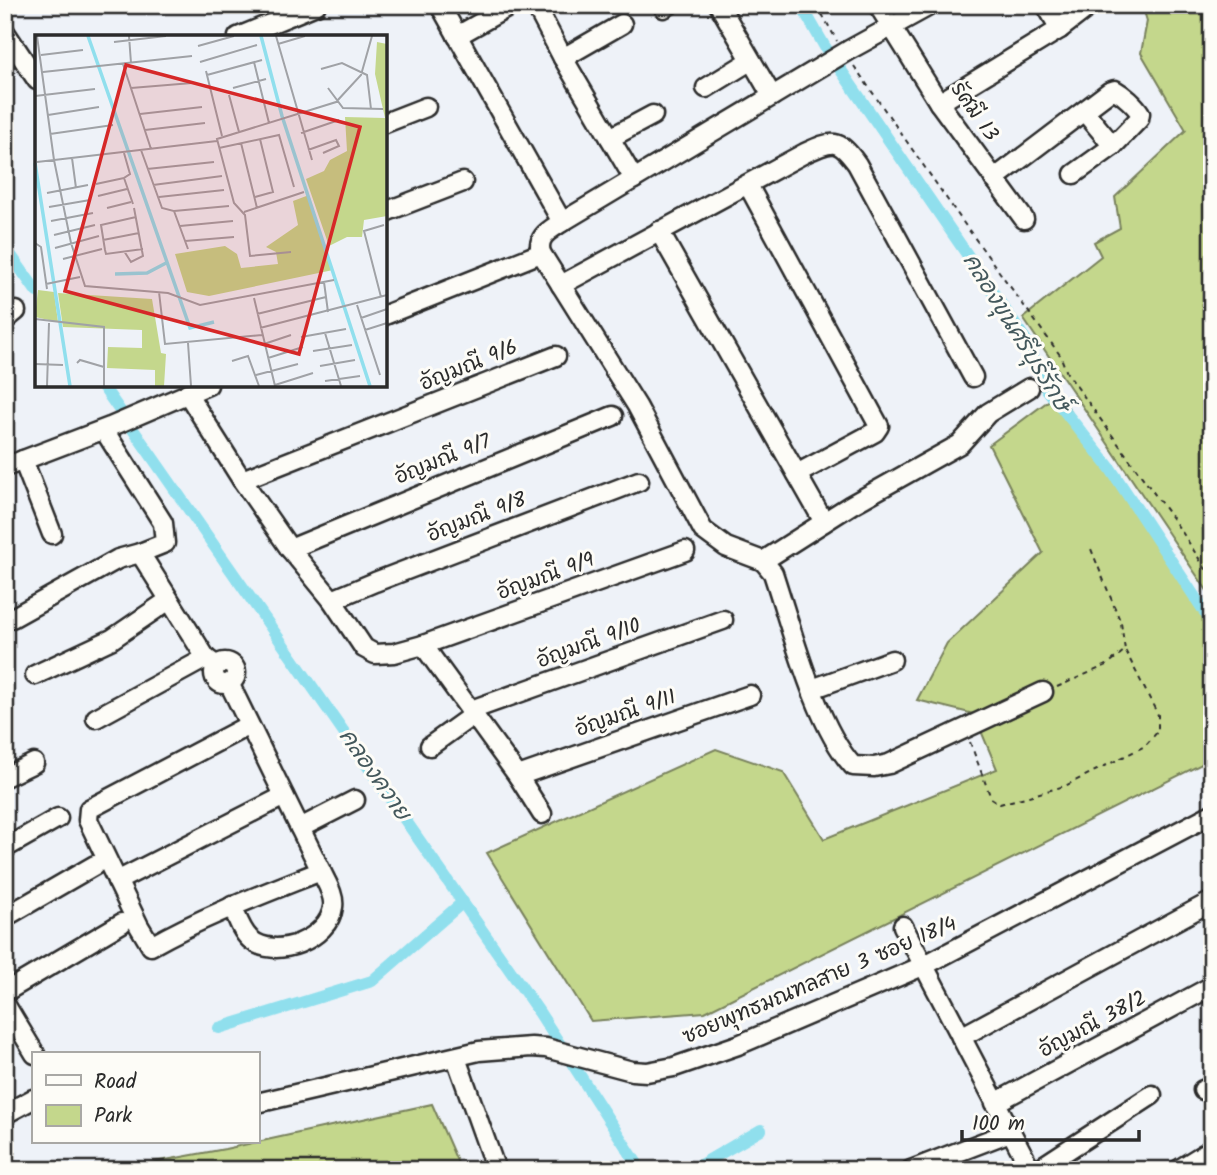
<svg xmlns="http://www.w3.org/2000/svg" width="1217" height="1175" font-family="Kalam,'Playpen Sans Thai',sans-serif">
<rect width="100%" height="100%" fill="#eef2f8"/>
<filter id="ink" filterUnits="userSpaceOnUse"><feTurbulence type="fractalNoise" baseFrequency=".0143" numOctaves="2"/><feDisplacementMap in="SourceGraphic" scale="14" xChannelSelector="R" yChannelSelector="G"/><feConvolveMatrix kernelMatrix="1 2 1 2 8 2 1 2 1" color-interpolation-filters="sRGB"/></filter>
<g filter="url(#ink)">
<g fill="#c4d78c" stroke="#78815c" stroke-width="2">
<polygon points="1142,5 1212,5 1212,598 1023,318 1101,256 1094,242 1120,228 1115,197 1186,130 1141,53 1147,21"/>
<polygon points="1059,393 1212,630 1212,759 705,1012 591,1021 487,853 716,749 783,772 824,839 997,769 974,714 917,700 947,643 1043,553 989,445"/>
<polygon points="432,1104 461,1170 111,1170 225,1149"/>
</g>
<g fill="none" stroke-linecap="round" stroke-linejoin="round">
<g stroke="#90dfed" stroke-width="12">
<polyline points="801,5 825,47 1027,342 1046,388 1110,468 1212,623"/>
<polyline points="5,247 37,292"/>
<polyline points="102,385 539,1012 641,1170"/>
<polyline points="219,1028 372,981 463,902"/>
<polyline points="692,1170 761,1130"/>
</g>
<defs>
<g id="minor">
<polyline points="440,5 562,222"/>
<polyline points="719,5 772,96"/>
<polyline points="878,5 939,103 1024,219"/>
<path d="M931 5 849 50 562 222C550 230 536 236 541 253L637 406 703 530 726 547 763 561 773 573C791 627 816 726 853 766L874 767 889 764 1043 692"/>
<polyline points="1046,5 1060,29"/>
<polyline points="664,8 669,5"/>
<polyline points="540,14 563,58 634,179"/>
<polyline points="5,32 37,80"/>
<polyline points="457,36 512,5"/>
<polyline points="238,37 316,5"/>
<polyline points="563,58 622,24"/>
<polyline points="706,88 750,61"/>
<polyline points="939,103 1060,29 1091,5"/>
<polyline points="1084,111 1113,146"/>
<polyline points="385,123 426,107"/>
<polyline points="610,138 653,115"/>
<path d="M994 179 1109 92 1115 90C1124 95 1135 105 1140 113L1139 119 1113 146 1074 174"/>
<polyline points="748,185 879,426 875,432 797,474"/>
<polyline points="385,212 463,182"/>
<polyline points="659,231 824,522"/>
<path d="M561 285 805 153C833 140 838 138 857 164L973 377"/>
<polyline points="385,315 541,253"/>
<polyline points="5,320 16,311"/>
<polyline points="187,393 242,480 290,549 332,600 364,648 375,654 394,653 423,645 518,776 542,814"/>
<polyline points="104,430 163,523 165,543 140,553 206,658 217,666"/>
<polyline points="23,460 52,534"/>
<polyline points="5,467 110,427 208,385"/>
<polyline points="242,480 556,356"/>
<polyline points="290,549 613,416"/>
<polyline points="763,561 851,505 960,444 988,413 1029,388"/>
<polyline points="332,600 375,582 639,481"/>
<polyline points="12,618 118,559 140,553"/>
<polyline points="423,645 685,551"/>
<circle cx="225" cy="673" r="11"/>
<polyline points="35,675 112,639 169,600"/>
<path d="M229 683 321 871C326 882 335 895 333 907 329 939 275 961 250 939 241 931 237 917 232 906"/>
<polyline points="812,689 892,660"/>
<polyline points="471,710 723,620"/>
<polyline points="96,718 206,658"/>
<path d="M249 725 89 809 88 820 139 926 151 946C206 915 263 894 321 871"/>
<polyline points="430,746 473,715"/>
<polyline points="518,776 750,695"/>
<polyline points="5,777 34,763"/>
<polyline points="300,828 355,800"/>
<polyline points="5,848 58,818"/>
<polyline points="117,881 284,796"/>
<polyline points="5,917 95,865"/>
<polyline points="903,926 1031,1170"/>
<polyline points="5,992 122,923"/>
<polyline points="5,1004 35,1054"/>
<polyline points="961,1037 1212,901"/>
<polyline points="456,1058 496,1170"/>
<polyline points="1203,1090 1212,1087"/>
<polyline points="257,1103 479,1051 531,1047 546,1048 632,1071 647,1072 674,1067 738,1045 925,965 1212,814"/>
<polyline points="995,1103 1212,986"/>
<polyline points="5,1114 33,1099"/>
<polyline points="911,1170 1010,1132"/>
<polyline points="1037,1170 1152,1095"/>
<polyline points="1178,1170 1212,1149"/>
</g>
</defs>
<use href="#minor" stroke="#2b2b2b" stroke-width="23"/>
<g stroke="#2b2b2b" stroke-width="2" stroke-dasharray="5 5" stroke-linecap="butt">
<polyline points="817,5 837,41"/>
<polyline points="854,66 963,222 1060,355 1067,373 1182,532 1212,579"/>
<polyline points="1057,687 1107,665 1125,650 1121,623 1091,549"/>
<polyline points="970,742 991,798 1000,804 1065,786 1145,746 1158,731 1158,715 1125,650"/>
</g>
<use href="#minor" stroke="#fdfcf7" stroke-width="18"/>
</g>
</g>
<g text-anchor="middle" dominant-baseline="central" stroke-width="6" stroke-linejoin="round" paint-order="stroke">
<g font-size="21" fill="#2b2b2b" stroke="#fdfcf7">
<text transform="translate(974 112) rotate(55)">รัศมี 13</text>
<text transform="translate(469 366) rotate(-22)">อัญมณี 9/6</text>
<text transform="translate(443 460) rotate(-22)">อัญมณี 9/7</text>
<text transform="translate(477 518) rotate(-21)">อัญมณี 9/8</text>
<text transform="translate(546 577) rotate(-20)">อัญมณี 9/9</text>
<text transform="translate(589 644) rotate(-20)">อัญมณี 9/10</text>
<text transform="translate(626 714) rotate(-19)">อัญมณี 9/11</text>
<text transform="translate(820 981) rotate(-23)">ซอยพุทธมณฑลสาย 3 ซอย 18/4</text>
<text transform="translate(1093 1025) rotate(-28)">อัญมณี 38/2</text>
</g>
<g font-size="23" font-style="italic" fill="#44585c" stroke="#fdfcf7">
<text transform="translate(1016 333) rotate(58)">คลองขุนศรีบุรีรักษ์</text>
<text transform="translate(374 775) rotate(55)">คลองควาย</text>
</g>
</g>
<g transform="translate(35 35)">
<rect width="352" height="352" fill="#eef2f8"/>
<path d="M342 7 352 9V181L329 185 327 202H312L294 211 271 144 289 136 295 125 312 116 310 82 350 83 340 39ZM274 160 298 235 174 261 152 257 140 219 190 211 202 219 206 233 243 229 241 217 231 212 263 190 258 166ZM3 255 19 257 23 287 0 282ZM23 258 117 264 126 318 131 319 129 351H120V335L72 333 73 312 107 313V295L28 292Z" fill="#c4d78c"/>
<path fill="none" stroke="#90dfed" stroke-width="3.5" d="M53 1 155 293 179 287M226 1 247 81 335 351M0 128 35 351M80 239 112 238 133 227"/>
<path fill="none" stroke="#a0a2a6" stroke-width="2" d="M2 1 19 125 36 208 50 251 133 258 165 270 299 245M94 1 96 28M241 1 277 125M79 7 131 1M243 9 270 1M163 11 199 1M6 20 48 15M165 27 222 10M219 27 234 88M88 29 116 114M286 34 307 28 332 40 336 74M171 36 187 101M8 37 157 21M172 40 227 25M96 53 157 48M198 53 231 44M293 53 308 73 348 74M194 60 204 97M0 61 60 54M105 79 167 72M13 80 64 72M110 95 170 88M266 98 304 85M15 99 78 90M206 108 222 173M184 113 244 100 259 152M106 115 127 173 139 176 153 214M273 115 301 105 304 111 288 118M89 118 95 139 89 143 98 169M37 123 41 153M2 127 182 106M112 134 179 127M61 149 89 143M118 150 187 141M12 158 53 150M63 161 92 154M124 162 189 155M220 162 238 157 225 104M14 172 55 165M72 173 96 167M139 176 194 171M209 177 269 157M101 182 66 190 70 215 71 219 108 214M16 186 58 178M145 191 198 186M19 200 60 190M68 205 104 198M150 206 199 202M0 208 6 212 12 254M20 213 64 201M89 216 96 227 108 221 99 173M256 217 215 221 210 180 199 168 182 104 301 67 326 40 337 1M28 224 67 214M289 247 293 277M11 249 45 242M124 257 130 309 227 300M346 262 329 196 349 190M219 263 240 351M322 270 345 340M222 279 291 262M326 283 352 274M0 284 69 292V351M225 293 352 260M330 295 352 288M290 298 306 351M266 302 311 294M153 308 156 351M229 309 256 300M278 316 317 310M233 323 268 312M197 326 213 321 224 351M42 328 45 325 69 332M0 329 28 330M285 331 320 325M221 340 263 329M290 346 325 341M240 350 278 338M12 351 14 288"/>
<path fill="#d62828" fill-opacity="0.15" stroke="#d62828" stroke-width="3.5" d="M91 30 325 92 264 319 30 256Z"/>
<rect width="352" height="352" fill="none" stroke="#2b2b2b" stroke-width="3.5"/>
</g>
<rect width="1217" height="1175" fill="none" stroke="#fdfcf7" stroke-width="28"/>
<rect x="14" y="14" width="1189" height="1147" fill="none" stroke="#2b2b2b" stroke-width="2.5" filter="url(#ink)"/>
<rect x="32" y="1052" width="228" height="91" fill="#fdfcf7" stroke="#a9a8a5" stroke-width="2"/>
<rect x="46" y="1075" width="35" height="10" fill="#fdfcf7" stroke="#a9a8a5" stroke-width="2"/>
<text x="94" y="1088" font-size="21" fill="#2b2b2b">Road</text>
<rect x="46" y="1105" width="35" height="21" fill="#c4d78c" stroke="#a9a8a5" stroke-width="2"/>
<text x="94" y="1122" font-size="21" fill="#2b2b2b">Park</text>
<path d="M962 1130v10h177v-10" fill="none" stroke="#2b2b2b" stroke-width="3.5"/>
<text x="972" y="1130" font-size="21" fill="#2b2b2b" stroke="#fdfcf7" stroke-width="5" paint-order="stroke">100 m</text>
</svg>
